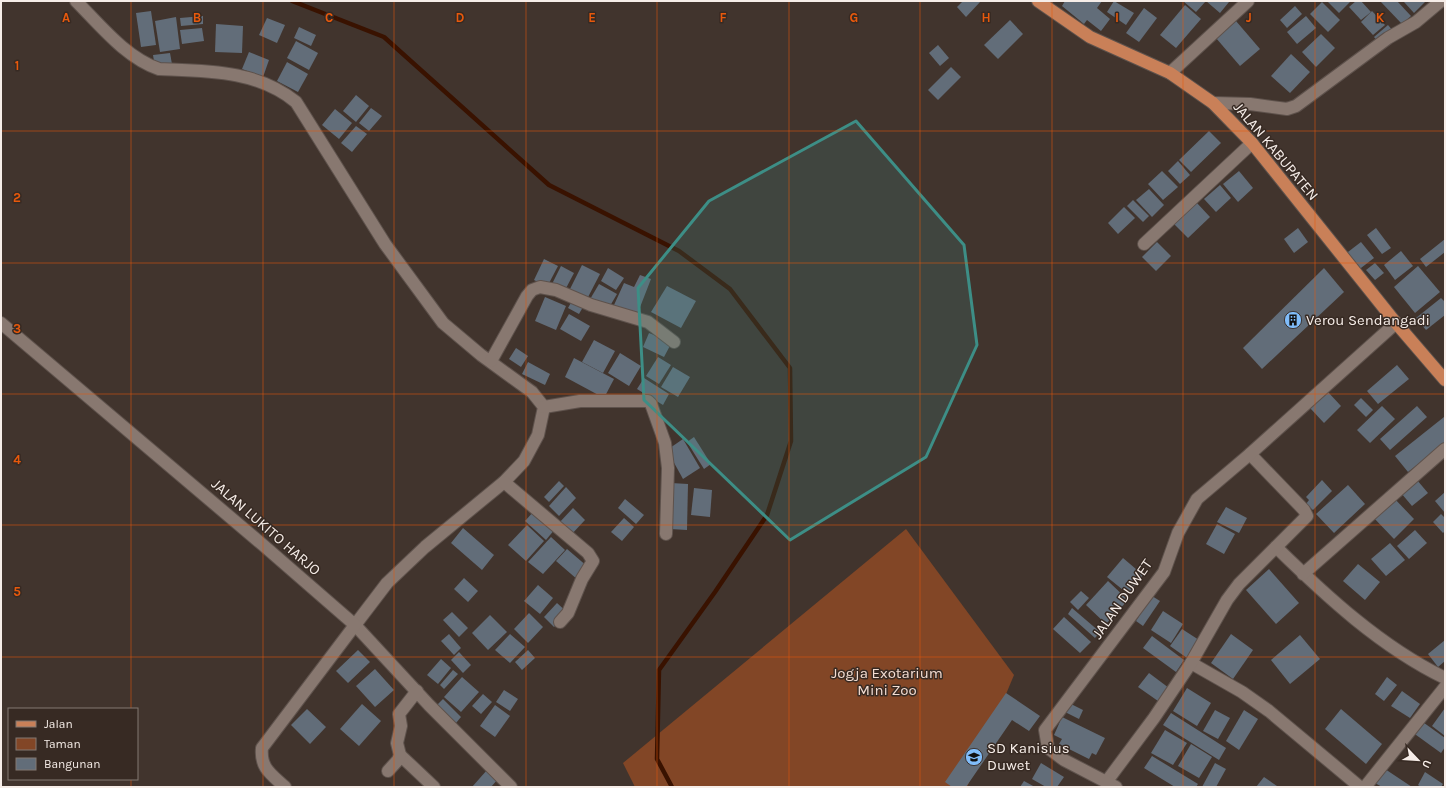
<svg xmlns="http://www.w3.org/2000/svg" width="1446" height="788" font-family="Karla,sans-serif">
<rect width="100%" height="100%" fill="#41342d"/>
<polygon fill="#824626" points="906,529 1014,675 967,787 635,787 623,763"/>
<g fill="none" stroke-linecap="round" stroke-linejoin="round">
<polyline stroke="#391200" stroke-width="4.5" points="292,1 384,37 549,185 679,251 730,289 790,368 791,441 767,515 715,592 659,670 657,759 672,787"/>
</g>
<g fill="#626d79">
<polygon points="963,1 981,1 966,17 957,7"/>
<polygon points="1065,1 1102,1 1097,8 1110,19 1101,31 1087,20 1084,24 1062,6"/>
<polygon points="1114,1 1134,13 1126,25 1107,12"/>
<polygon points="1183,1 1228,1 1229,2 1220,13 1206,1 1196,12"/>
<polygon points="1327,1 1351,1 1339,13"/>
<polygon points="1356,1 1361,1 1371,12 1361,20 1349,7"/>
<polygon points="1380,1 1397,1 1411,16 1402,24"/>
<polygon points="1405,1 1426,1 1414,13 1404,2"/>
<polygon points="1322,2 1340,20 1328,32 1310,14"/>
<polygon points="1185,5 1201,19 1176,48 1160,35"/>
<polygon points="1295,6 1302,14 1287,28 1280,20"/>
<polygon points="1144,8 1157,18 1139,42 1126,33"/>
<polygon points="151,11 156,45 141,47 136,13"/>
<polygon points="1372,11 1385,25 1373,35 1361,22"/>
<polygon points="203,16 203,24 181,26 180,18"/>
<polygon points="1306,16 1316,28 1297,44 1287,32"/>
<polygon points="176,17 180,49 160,52 155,21"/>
<polygon points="267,18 285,25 277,43 259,35"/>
<polygon points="1010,20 1023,34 998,59 984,45"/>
<polygon points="1236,21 1260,49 1240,66 1216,38"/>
<polygon points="216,24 243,26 242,53 215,52"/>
<polygon points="1388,25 1393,31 1379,43 1374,37"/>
<polygon points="299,27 316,35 311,46 294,38"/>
<polygon points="202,28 204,41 182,44 180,30"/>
<polygon points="1321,34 1335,48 1316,67 1302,52"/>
<polygon points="296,41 318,53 309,70 287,58"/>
<polygon points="938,45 949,58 940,66 929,53"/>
<polygon points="249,52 269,60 263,77 242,69"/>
<polygon points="170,53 172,64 155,67 153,55"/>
<polygon points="1291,54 1310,72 1290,93 1271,76"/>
<polygon points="287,62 308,74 298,92 277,81"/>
<polygon points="951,67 961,77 938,100 928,90"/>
<polygon points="356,95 369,106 356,122 343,111"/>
<polygon points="371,108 382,116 369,131 359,123"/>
<polygon points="335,109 352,123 339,139 322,125"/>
<polygon points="356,126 367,134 352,152 341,143"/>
<polygon points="1209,131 1221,143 1191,172 1179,160"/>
<polygon points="1178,161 1190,175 1180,184 1168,171"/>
<polygon points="1162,171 1178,187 1163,200 1148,184"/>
<polygon points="1239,171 1253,188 1238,202 1223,184"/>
<polygon points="1220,185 1231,198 1216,212 1204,199"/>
<polygon points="1149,189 1164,205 1152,217 1136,200"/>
<polygon points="1133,200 1149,216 1143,222 1127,206"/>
<polygon points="1196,202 1210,217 1188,238 1174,224"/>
<polygon points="1124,207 1135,218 1118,234 1108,223"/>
<polygon points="1298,228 1308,242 1294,253 1284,239"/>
<polygon points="1376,228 1391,248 1382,254 1367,235"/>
<polygon points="1445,239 1445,252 1426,267 1420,259"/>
<polygon points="1157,242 1171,256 1156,271 1142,257"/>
<polygon points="1361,242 1374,258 1357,271 1344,255"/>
<polygon points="1401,251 1413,266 1395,280 1384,265"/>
<polygon points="544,259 558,266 547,287 534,280"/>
<polygon points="1375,263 1384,273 1375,280 1366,270"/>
<polygon points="582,265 600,274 586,301 569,291"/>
<polygon points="561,266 574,273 564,292 551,286"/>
<polygon points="1418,266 1440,292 1415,313 1394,287"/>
<polygon points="608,268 624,278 616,290 601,281"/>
<polygon points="1324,268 1344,292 1262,369 1243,348"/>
<polygon points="640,275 651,279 637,315 614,305 624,283 634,287"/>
<polygon points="599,284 617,294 610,306 589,301"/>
<polygon points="667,286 696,301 681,328 651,312"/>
<polygon points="545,297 566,306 556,330 535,321"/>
<polygon points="1441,298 1445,302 1445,315 1426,330 1416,318"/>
<polygon points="572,301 583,307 579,314 568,308"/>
<polygon points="569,314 590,326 581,341 560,329"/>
<polygon points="649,333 672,342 664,357 643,347"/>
<polygon points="594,340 615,351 603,373 582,362"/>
<polygon points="516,348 528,356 521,367 509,359"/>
<polygon points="620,353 641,366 629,386 608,373"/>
<polygon points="658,357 671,365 659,384 646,376"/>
<polygon points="574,358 614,379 604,398 565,377"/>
<polygon points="528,362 550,374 545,385 522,374"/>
<polygon points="1397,365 1409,379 1378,404 1367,391"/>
<polygon points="673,367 690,377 678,397 661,387"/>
<polygon points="644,378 669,394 663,405 637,389"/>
<polygon points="1328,392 1341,406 1324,423 1310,408"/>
<polygon points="1361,398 1373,410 1366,417 1354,405"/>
<polygon points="1382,406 1395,419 1370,443 1357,430"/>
<polygon points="1417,406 1427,417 1390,450 1380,439"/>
<polygon points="1444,417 1445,443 1408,472 1395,456"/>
<polygon points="694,437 711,464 704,469 687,442"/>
<polygon points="683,439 700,468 683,479 667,450"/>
<polygon points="1322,480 1332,491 1313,510 1306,504 1309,500 1306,497"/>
<polygon points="1417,480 1428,493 1412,506 1401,493"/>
<polygon points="559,481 564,486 549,502 544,497"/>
<polygon points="671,483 688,484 687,530 670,529"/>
<polygon points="1348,485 1365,504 1334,533 1316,514"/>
<polygon points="566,487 576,498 559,516 549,506"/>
<polygon points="694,488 712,490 710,517 691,515"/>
<polygon points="1445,492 1445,513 1435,501"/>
<polygon points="1392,496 1414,519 1394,539 1372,516"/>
<polygon points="625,499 644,515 636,524 618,508"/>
<polygon points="1226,507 1247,518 1239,533 1217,522"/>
<polygon points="573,508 585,520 570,536 558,524"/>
<polygon points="534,511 555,529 546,540 525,521"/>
<polygon points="1441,514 1445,518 1445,531 1443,533 1433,522"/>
<polygon points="624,518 634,527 622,541 611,532"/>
<polygon points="1217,524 1235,534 1224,554 1206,544"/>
<polygon points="527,525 544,541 526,561 508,545"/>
<polygon points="463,528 494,555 482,570 451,543"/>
<polygon points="1415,530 1427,543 1409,559 1397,546"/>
<polygon points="551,537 565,550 543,574 528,562"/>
<polygon points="1390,543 1405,560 1386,576 1371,559"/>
<polygon points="567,549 588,567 578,580 556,561"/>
<polygon points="1123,558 1143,575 1128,594 1107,577"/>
<polygon points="1358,564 1380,582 1365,600 1343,581"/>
<polygon points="1269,569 1299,603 1276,624 1246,590"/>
<polygon points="464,578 478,591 468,602 454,589"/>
<polygon points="1108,581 1128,600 1106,624 1086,605"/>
<polygon points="538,585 553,598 540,614 524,601"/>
<polygon points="1081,591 1089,598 1078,610 1070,602"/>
<polygon points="1152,596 1160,601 1143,626 1136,621"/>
<polygon points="557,603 568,613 554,627 544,617"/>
<polygon points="1072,608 1100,632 1095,638 1068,614"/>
<polygon points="1163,611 1183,624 1171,643 1151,630"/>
<polygon points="452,612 468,628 459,637 443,620"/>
<polygon points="529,613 543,627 528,643 514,629"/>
<polygon points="490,615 507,632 488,650 472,633"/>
<polygon points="1064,617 1091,642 1080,653 1053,629"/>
<polygon points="1182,629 1199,640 1187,658 1170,646"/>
<polygon points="449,634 461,648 454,655 441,641"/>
<polygon points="510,634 525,647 510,663 495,650"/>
<polygon points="1231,634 1253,650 1233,679 1211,663"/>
<polygon points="1300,635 1320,659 1290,684 1271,660"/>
<polygon points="1152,636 1184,660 1176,672 1143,648"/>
<polygon points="1445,640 1445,661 1438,667 1428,654"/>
<polygon points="358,650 370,662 348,683 336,671"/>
<polygon points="528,650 535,658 522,670 515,662"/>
<polygon points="459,652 471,665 463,673 451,660"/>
<polygon points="441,659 451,668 438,684 427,675"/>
<polygon points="375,669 394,690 375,707 356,686"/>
<polygon points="453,670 458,674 444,689 440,685"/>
<polygon points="1149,673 1169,688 1158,701 1138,687"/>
<polygon points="462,677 479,692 461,712 444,697"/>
<polygon points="1387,677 1397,685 1384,701 1375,694"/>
<polygon points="1187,688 1211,703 1197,726 1173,711"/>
<polygon points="504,690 518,699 510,711 496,702"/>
<polygon points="1402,691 1420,704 1410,718 1391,706"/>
<polygon points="1006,693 1040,716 1029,731 1012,720 966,787 952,787 945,782"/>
<polygon points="483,694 492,702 481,714 472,706"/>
<polygon points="443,699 461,717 456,723 437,705"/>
<polygon points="1067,702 1083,710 1079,719 1063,711"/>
<polygon points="362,704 381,721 359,746 340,729"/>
<polygon points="495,705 510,716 495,737 480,726"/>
<polygon points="1445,708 1445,736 1432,726"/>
<polygon points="307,709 326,727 310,744 291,725"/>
<polygon points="1341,709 1382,744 1366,764 1325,729"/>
<polygon points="1215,710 1230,718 1218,739 1203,731"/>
<polygon points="1244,710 1258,719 1239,750 1226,741"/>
<polygon points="1171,713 1226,748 1219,760 1163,725"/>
<polygon points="1062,717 1105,738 1096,755 1092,753 1089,759 1059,744 1062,739 1054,735"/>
<polygon points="1420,720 1445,738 1445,747 1441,753 1412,732"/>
<polygon points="1165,730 1187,743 1173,765 1151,753"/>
<polygon points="1191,744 1212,757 1199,778 1178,766"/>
<polygon points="1152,756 1198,784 1196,787 1175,787 1144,768"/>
<polygon points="1041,763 1064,777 1057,787 1046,787 1032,779"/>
<polygon points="1215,763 1226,769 1216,787 1202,787"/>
<polygon points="1385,769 1412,787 1382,787 1375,783"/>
<polygon points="487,770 498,779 491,787 472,787"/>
<polygon points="1425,772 1443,784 1441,787 1421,787 1418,785"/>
<polygon points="1264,777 1277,786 1276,787 1256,787"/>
<polygon points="1024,781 1035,787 1020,787"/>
</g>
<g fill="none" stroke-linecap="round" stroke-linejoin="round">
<defs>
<g id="minor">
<path d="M76 1C100 25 126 58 159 69 207 71 257 70 296 102L385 244 443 323 481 355 532 392 544 407 538 435 524 461 504 482 425 547 387 583 355 625 429 705 511 787"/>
<polyline points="1170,73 1248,1"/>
<polyline points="1213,103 1250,104 1287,109 1296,106 1388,38 1416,22 1441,1"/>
<polyline points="1144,244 1252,143"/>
<path d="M1 323 263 545 355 625 262 748C260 768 271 774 285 787"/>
<polyline points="491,361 527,296 532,290 540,287 556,290 591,305 648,322 674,342"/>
<polyline points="544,407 580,401 648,401 651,404 665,443 668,468 666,534"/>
<polyline points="504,482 588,553 593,561 582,579 568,613 560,622"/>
<path d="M1276 547C1326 596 1381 647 1445 678"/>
<polyline points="1303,574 1445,449"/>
<polyline points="1191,663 1242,692 1269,711 1360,787"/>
<polyline points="400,755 434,787"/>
<polyline points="388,771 398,760 400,755 397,743 401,726 399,714 417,691"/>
<polyline points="1107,781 1154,718 1191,663 1227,600 1239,584 1307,516 1304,510 1250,454"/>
<polyline points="1116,787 1064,760 1048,748 1045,730 1164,572 1178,533 1197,499 1250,454 1396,323"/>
<polyline points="1365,787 1445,687"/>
</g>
<polyline id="major" points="1038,1 1090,37 1170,73 1213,103 1252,143 1396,323 1445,380"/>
</defs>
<use href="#minor" stroke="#5e524c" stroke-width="14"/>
<use href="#major" stroke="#5e524c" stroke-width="14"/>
<use href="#minor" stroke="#887870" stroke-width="12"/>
<use href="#major" stroke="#c98058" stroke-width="12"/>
</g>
<path fill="#3d8e86" fill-opacity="0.2" stroke="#3d8e86" stroke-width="3" stroke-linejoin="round" d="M856 121 964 245 977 345 926 457 790 540 644 400 638 288 709 201Z"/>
<path fill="none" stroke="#e8590c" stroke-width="1" stroke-opacity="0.55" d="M131 1V709M263 1V787M394 1V787M526 1V787M657 1V787M789 1V787M920 1V787M1052 1V787M1183 1V787M1315 1V787M1 131H1445M1 263H1445M1 394H1445M1 525H1445M1 657H1445M131 779V787"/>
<defs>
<symbol id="building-disc" viewBox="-11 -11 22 22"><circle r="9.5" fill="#80bdfa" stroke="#372a23"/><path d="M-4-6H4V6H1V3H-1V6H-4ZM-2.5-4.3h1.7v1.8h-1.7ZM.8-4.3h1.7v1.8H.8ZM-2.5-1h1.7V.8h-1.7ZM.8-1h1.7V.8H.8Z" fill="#111"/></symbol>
<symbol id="school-disc" viewBox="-11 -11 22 22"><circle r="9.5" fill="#80bdfa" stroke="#372a23"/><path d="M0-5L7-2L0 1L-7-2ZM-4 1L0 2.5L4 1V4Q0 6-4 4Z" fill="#111"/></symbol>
</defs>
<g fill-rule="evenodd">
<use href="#building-disc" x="1283" y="310" width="20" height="20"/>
<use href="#school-disc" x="964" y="747" width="20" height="20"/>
</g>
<g text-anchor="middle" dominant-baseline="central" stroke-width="3" stroke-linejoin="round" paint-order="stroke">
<g font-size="15" fill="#f6ede8" stroke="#372a23">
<text transform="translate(1276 151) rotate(50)">JALAN KABUPATEN</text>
<text transform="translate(266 527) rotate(41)">JALAN LUKITO HARJO</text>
<text transform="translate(1122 599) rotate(-55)">JALAN DUWET</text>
</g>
<g font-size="15" fill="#f6ede8" stroke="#372a23" text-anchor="start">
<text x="1306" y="320">Verou Sendangadi</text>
<text x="987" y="748">SD Kanisius<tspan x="987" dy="17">Duwet</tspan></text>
</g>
<g font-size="15" fill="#f4ddd2" stroke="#372a23">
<text x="887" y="673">Jogja Exotarium<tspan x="887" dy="17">Mini Zoo</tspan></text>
</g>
</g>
<g font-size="13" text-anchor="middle" font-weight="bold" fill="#e8590c" stroke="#372a23" stroke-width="3" stroke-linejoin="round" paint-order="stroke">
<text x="66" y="22">A</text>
<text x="197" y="22">B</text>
<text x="329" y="22">C</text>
<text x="460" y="22">D</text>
<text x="592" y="22">E</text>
<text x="723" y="22">F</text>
<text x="854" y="22">G</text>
<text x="986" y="22">H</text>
<text x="1117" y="22">I</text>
<text x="1249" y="22">J</text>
<text x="1380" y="22">K</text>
<text x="17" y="70">1</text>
<text x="17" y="202">2</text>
<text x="17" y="333">3</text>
<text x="17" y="464">4</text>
<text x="17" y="596">5</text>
</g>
<rect width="1446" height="788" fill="none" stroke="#f6ede8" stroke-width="4"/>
<rect x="8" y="708" width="130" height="72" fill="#372a23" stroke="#837872"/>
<rect x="16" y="721" width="20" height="6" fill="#c98058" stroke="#837872"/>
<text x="44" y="728" font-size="12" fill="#f6ede8">Jalan</text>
<rect x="16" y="738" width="20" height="12" fill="#824626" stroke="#837872"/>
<text x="44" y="748" font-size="12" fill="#f6ede8">Taman</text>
<rect x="16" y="758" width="20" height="12" fill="#626d79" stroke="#837872"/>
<text x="44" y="768" font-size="12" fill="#f6ede8">Bangunan</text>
<g transform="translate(1418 760) rotate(115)" stroke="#372a23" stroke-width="3" paint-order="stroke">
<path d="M0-3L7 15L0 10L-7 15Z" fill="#f6ede8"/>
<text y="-6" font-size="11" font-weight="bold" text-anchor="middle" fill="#f6ede8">U</text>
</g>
</svg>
